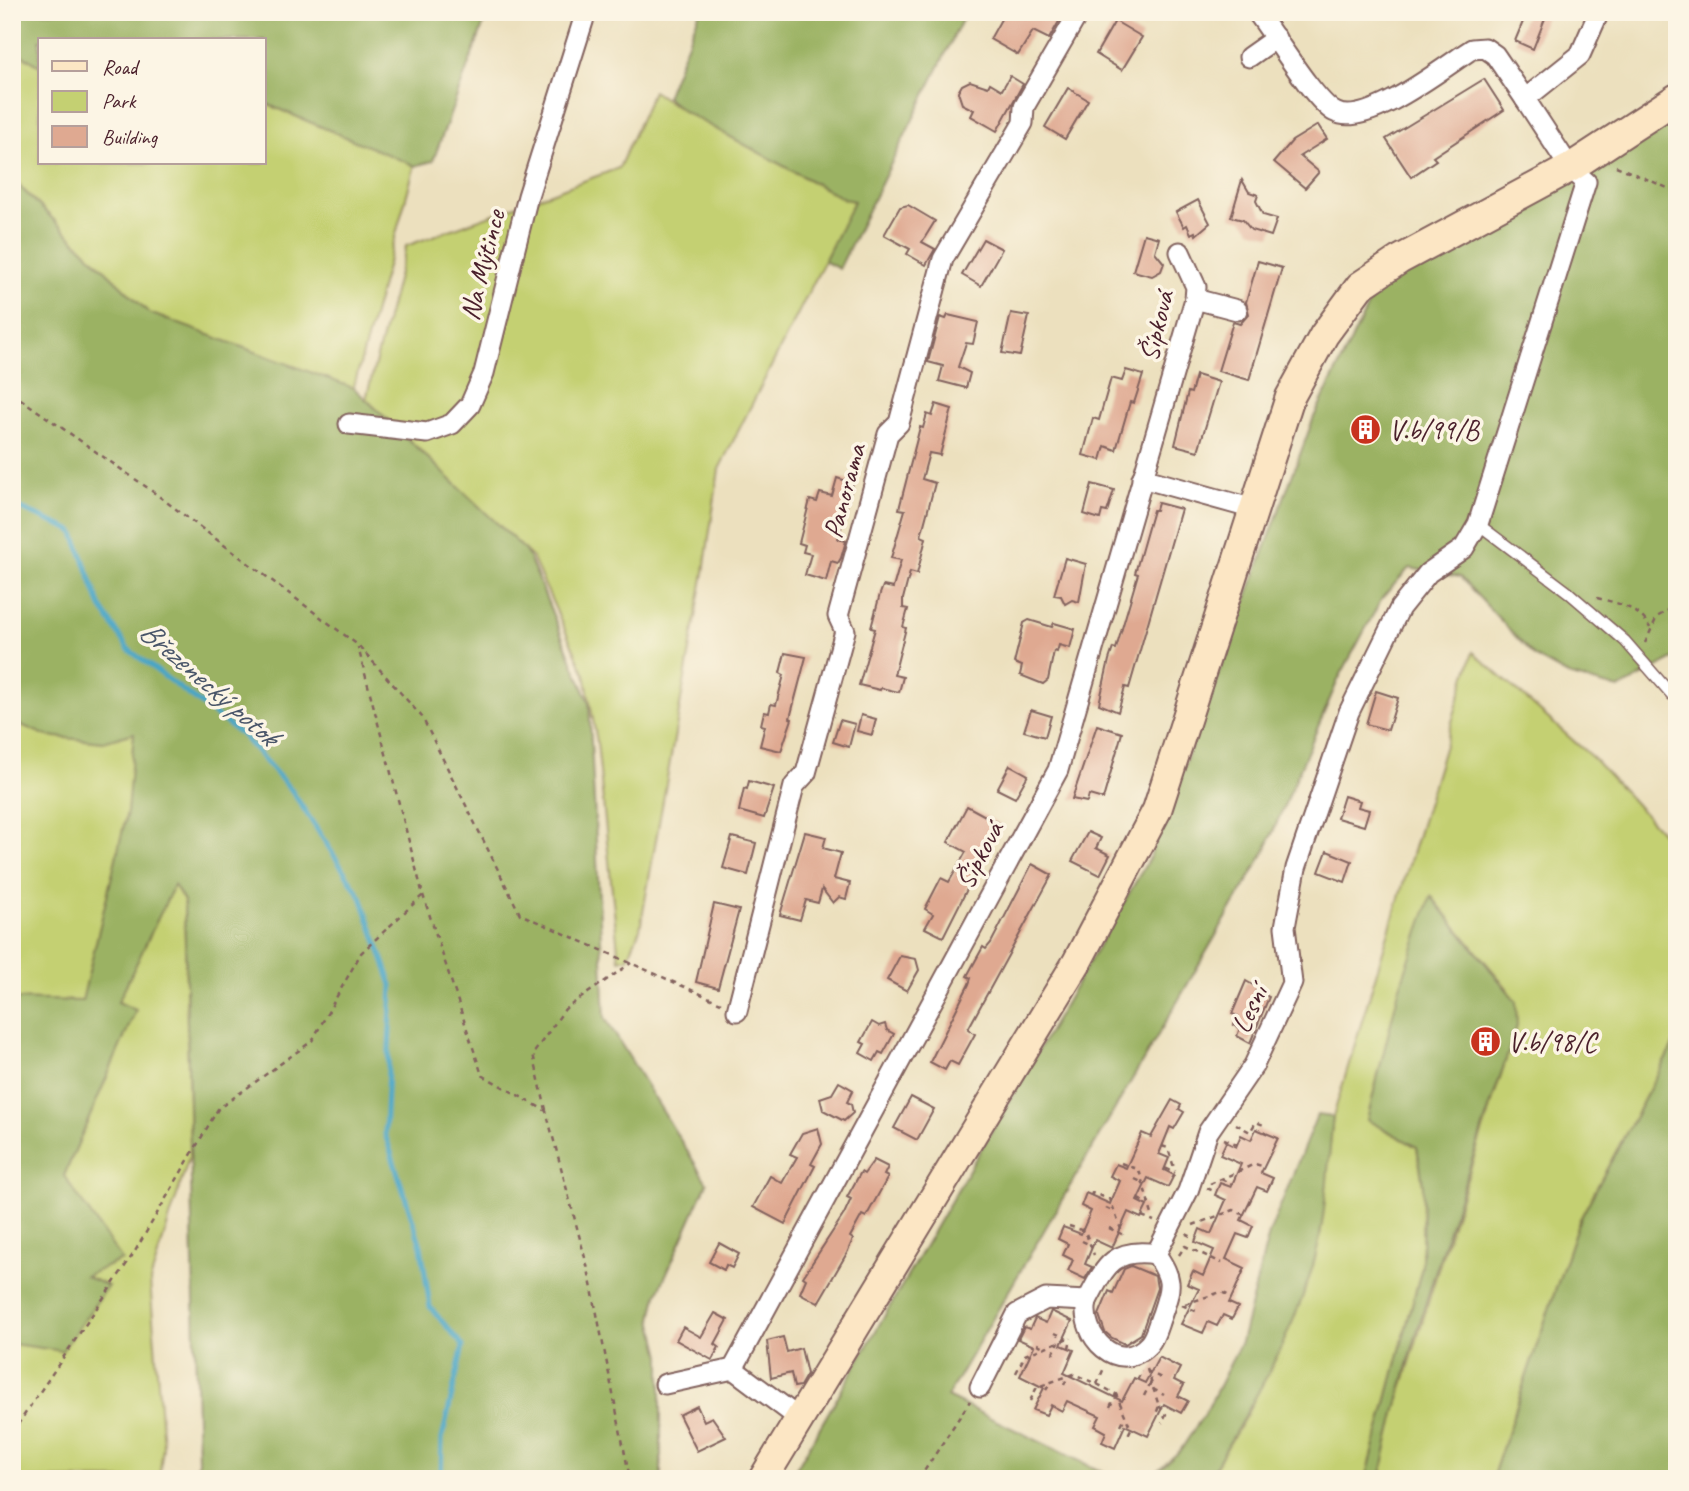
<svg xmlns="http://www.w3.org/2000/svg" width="1689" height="1491" font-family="Caveat,sans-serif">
<rect width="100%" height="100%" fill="#fcf5e5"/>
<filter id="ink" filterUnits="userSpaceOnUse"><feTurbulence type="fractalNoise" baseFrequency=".0143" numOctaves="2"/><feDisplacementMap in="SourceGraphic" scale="14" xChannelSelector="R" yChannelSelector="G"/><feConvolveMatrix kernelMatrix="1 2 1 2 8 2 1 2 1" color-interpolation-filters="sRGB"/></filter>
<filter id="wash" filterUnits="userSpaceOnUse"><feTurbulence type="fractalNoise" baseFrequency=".00686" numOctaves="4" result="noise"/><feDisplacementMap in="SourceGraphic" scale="28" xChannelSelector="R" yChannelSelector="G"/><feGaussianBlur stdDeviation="1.57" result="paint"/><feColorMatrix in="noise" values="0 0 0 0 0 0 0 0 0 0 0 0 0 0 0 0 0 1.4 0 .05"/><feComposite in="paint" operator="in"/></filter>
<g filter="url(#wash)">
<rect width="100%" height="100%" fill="#ece0be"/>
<g fill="#c4d072" stroke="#87784e" stroke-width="2">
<polygon points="12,49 40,66 40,163 264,163 264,103 415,165 353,390 149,313 12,179 12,167 17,158 12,153"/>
<polygon points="653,91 683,111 844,199 855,201 719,469 704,572 640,929 628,958 619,960 597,742 585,674 532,557 366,399 406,246 619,168"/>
<polygon points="1473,652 1594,759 1677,849 1677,1038 1578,1223 1492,1479 1380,1479 1391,1425 1447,1240 1517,1026 1507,988 1432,897 1417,1147 1423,1184 1422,1267 1366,1479 1208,1479 1247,1414 1315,1259 1333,1117"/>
<polygon points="12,721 15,725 134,732 174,884 184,901 190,1154 150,1281 163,1446 159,1479 12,1479"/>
</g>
<g fill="#9bb264" stroke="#726848" stroke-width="2">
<polygon points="12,12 488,12 433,161 415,166 264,103 264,40 40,40 40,66 12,49"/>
<polygon points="700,12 966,12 839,269 824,261 854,201 844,199 683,111 666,97"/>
<polygon points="1677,108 1677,657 1619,689 1568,675 1535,657 1460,577 1409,568 1382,598 1338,680 1264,853 947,1397 1117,1479 790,1479 1150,857 1314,417 1377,287"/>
<polygon points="12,179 149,313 354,388 523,548 529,557 589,702 605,1018 707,1183 657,1295 652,1319 661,1355 661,1479 195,1479 198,1462 184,901 174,885 118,1002 136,1010 64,1176 122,1260 85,1276 108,1286 62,1351 12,1344 12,999 82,1001 127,812 134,733 103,742 47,736 12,721"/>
<path d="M1431 896 1516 1001 1517 1026C1468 1175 1412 1325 1380 1479H1366L1422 1267 1423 1184 1417 1147 1367 1120 1399 990Z"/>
<polygon points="1677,1038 1677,1479 1492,1479 1578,1223"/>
<path d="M1317 1115 1333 1117C1328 1160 1326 1222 1314 1262 1292 1339 1249 1410 1208 1479H1148L1180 1451 1208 1408 1241 1342 1269 1234Z"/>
</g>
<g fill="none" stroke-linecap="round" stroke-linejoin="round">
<polyline stroke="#47a5c6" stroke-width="5" points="12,505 73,531 101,607 128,649 242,735 292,791 361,897 392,985 385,1134 421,1246 430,1307 463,1346 442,1439 441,1479"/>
</g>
<g id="blocks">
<g fill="#dfa991">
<polygon points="1005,12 1051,12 1061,18 1049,39 1033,31 1018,55 990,39"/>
<polygon points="1527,12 1546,16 1533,49 1515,41"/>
<polygon points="1115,21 1142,37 1122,70 1096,54"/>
<polygon points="1010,76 1023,84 997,131 971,116 974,110 962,104 958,92 962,85 970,81 988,87 990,83 1002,90"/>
<polygon points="1484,79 1504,110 1433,157 1436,160 1411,177 1386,139"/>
<polygon points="1068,88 1088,100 1065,139 1045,127"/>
<polygon points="1318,125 1327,139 1300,156 1319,172 1305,188 1274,162 1292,141"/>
<polygon points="1242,180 1249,192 1258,195 1256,201 1263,215 1277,219 1271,236 1251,230 1243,220 1231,217"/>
<polygon points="1198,200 1210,223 1196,235 1195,232 1191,234 1187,225 1184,227 1176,212"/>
<polygon points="908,205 935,221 922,242 935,249 926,265 907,254 910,249 884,235 900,207"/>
<polygon points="1144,234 1159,238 1155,252 1164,263 1161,271 1152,276 1133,271"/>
<polygon points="983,239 1002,249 981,286 962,275"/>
<polygon points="1258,261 1282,268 1249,380 1218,371 1233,322 1240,324 1249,314 1246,302"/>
<polygon points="1011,313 1029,316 1020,356 1002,353"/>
<polygon points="948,315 978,322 973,344 966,343 958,367 970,373 966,388 939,381 943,366 928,362 940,317 946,319"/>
<polygon points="1126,370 1143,375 1134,403 1130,402 1116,450 1105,446 1101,460 1083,455 1093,418 1099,420 1111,378 1122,381"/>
<polygon points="1196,375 1219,382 1198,451 1175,445 1188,392 1191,393"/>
<polygon points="936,404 952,409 940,455 929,453 922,479 935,483 921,536 926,538 917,574 910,572 903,599 903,608 908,609 903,627 906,628 894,675 903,677 899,692 881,688 880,690 859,685 875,629 871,628 880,594 883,586 893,588 901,560 891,558 905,510 899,509 920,427 923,428 927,414 932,416"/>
<polygon points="837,478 853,483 838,539 846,541 841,558 838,563 831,561 826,581 805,575 811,554 803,552 805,545 799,543 810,500 817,502 820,493 832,496"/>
<polygon points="1092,484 1114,490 1107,512 1102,511 1100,519 1084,514"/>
<polygon points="1158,503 1181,509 1129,688 1125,687 1118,712 1099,704 1109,660 1113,648 1116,649 1138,574 1135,573 1153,510 1156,510"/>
<polygon points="1065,558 1086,564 1079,602 1072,600 1065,604 1061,596 1054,595"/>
<polygon points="1029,620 1052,627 1054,623 1075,629 1070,648 1059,645 1057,652 1054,651 1048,680 1043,684 1020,675 1022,666 1014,663 1024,623"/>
<polygon points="785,653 806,657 790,718 792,719 781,751 760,746 765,726 761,725 764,712 769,713 771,704 776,705 784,675 780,673"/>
<polygon points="1376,691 1398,698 1388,730 1366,724"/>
<polygon points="1031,710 1051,716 1045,737 1024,731"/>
<polygon points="861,715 876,719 872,735 857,731"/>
<polygon points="840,720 855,724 849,747 833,742"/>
<polygon points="1097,725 1122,733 1103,799 1089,795 1087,802 1072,799"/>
<polygon points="1010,765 1028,775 1015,798 997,789"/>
<polygon points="749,781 774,788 764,818 739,811 744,788 747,789"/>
<polygon points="1344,796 1360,801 1358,807 1369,810 1364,826 1337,818"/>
<polygon points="967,806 1000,824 943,937 925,928 933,914 925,909 941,878 949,882 966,852 948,842"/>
<polygon points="805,832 826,837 823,848 841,853 834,879 850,883 846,899 839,897 833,903 822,889 818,903 806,900 800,920 780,915"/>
<polygon points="1088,832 1101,838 1096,848 1110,855 1100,875 1072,861"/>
<polygon points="732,837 756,843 748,875 723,868"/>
<polygon points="1327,851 1352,861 1345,882 1319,872"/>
<polygon points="1032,864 1052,875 968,1029 975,1034 958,1065 950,1061 945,1070 930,1062 969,984 971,978 967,976 983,947 986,949 991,943"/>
<polygon points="714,904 739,910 718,988 696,982"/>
<polygon points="900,956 916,959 919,970 907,991 887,980"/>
<polygon points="1246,981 1258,988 1256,991 1269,997 1250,1043 1237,1036 1240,1028 1234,1025 1238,1016 1232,1014"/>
<polygon points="872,1022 879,1026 885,1024 887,1030 894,1034 883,1054 879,1052 874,1061 860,1053 865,1044 861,1042"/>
<polygon points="839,1082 853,1090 847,1102 851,1104 853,1113 844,1121 823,1110 820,1098 832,1094"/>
<polygon points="911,1097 934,1109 917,1140 894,1128"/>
<polygon points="1172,1100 1181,1105 1179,1109 1184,1112 1174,1129 1170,1127 1159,1154 1169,1158 1164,1170 1174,1175 1168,1187 1148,1178 1137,1201 1147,1206 1141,1218 1128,1212 1112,1248 1095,1240 1085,1264 1092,1267 1085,1279 1068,1271 1073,1260 1063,1255 1068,1244 1058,1239 1063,1227 1081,1234 1091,1211 1081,1206 1086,1193 1110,1204 1120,1181 1110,1176 1116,1164 1126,1168 1142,1133 1151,1137"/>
<polygon points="818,1128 822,1144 811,1164 815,1166 785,1224 753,1207 770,1176 782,1183 797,1157 790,1154 802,1133"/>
<polygon points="1256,1129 1278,1138 1261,1173 1273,1178 1267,1191 1257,1187 1241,1220 1253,1226 1248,1238 1237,1234 1226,1259 1245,1268 1229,1303 1238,1307 1232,1319 1223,1315 1217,1326 1208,1322 1203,1333 1181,1324 1199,1289 1187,1284 1193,1271 1203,1276 1214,1250 1195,1242 1200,1229 1211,1234 1226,1200 1215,1195 1220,1183 1231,1187 1241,1164 1220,1155 1226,1142 1236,1147 1241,1135 1251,1140"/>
<polygon points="874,1160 888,1167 884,1175 888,1177 866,1217 862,1215 850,1237 853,1239 847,1253 818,1303 800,1293 806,1279 803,1277 844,1214 851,1199 847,1197 861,1172 864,1174"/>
<polygon points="719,1243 739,1254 732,1268 726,1265 724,1270 709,1262"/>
<polygon points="1131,1266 1155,1276 1157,1288 1141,1334 1125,1344 1112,1338 1105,1332 1099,1315 1109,1291 1113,1293 1124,1269"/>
<polygon points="1051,1311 1072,1321 1061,1345 1074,1350 1064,1373 1122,1401 1134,1378 1145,1383 1159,1357 1180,1368 1174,1380 1184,1385 1178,1396 1188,1401 1181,1413 1164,1404 1148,1436 1125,1425 1115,1448 1102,1442 1106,1432 1095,1426 1100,1416 1067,1401 1062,1411 1051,1405 1046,1415 1033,1410 1044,1388 1020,1376 1034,1346 1018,1339 1024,1327 1030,1329 1035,1318 1046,1323"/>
<polygon points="715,1313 728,1320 715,1344 719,1347 712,1360 676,1340 683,1327 701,1337"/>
<polygon points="783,1337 787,1352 801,1348 807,1374 800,1386 794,1387 791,1373 771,1378 767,1341"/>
<polygon points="697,1406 704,1421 712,1417 726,1437 697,1451 679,1415"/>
</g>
</g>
</g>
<g filter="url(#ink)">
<use href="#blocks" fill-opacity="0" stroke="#83635e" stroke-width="2"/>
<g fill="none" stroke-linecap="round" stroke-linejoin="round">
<defs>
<polyline id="lane" points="1478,524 1568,592 1625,641 1672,695"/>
<g id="street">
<path d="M1259 15C1275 36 1315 102 1335 112 1366 129 1444 67 1472 49L1485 48 1495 55 1525 99 1580 55 1599 12"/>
<polyline points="1249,57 1276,38"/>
<polyline points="1195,299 1237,310"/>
<polyline points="349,424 427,433 452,424 470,405 484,373 528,196 586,12"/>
<polyline points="1142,478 1254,509"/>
<polyline points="737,1011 794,786 806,773 845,631 838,616 888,434 899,423 943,259 1023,123 1024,107 1079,12"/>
<path d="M1087 1301C1079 1336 1119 1377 1149 1344 1156 1336 1158 1323 1162 1314 1172 1285 1173 1280 1156 1254"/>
<polyline points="665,1384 733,1369"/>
<path d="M980 1387 1017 1314 1046 1299 1087 1301C1105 1267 1113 1247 1156 1254L1188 1191 1208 1132 1254 1065 1292 983 1285 927 1296 868 1349 712 1400 608 1428 573 1464 548 1478 524 1586 182 1570 168 1525 99"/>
<polyline points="800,1419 733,1369 1058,770 1195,299 1196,287 1180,252"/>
</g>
<polyline id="secondary" points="763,1479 1077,962 1157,810 1290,397 1324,335 1360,286 1399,260 1570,168 1677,98"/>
</defs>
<use href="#lane" stroke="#83635e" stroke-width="13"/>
<use href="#street" stroke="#83635e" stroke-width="23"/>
<use href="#secondary" stroke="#83635e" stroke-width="32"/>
<g stroke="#83635e" stroke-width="2.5" stroke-dasharray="5 5" stroke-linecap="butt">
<polyline points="1616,166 1677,192"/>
<polyline points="12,393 145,486 358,645 422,717 520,914 721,1003"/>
<path d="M1597 598C1618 603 1640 608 1650 628"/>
<polyline points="1645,643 1657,617 1677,605"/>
<polyline points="423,895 482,1075 546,1111 588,1269 630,1479"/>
<polyline points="546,1110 533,1054 565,1009 631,963"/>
<polyline points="1236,1124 1250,1132 1256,1122 1266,1126"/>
<polyline points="1224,1139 1237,1144"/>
<polyline points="1162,1146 1168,1148 1175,1171"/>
<polyline points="1121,1163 1139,1170 1153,1218"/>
<polyline points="1165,1168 1175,1173"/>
<polyline points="1135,1179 1143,1183"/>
<polyline points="1221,1179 1232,1184"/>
<polyline points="1210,1184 1255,1164 1265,1167"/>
<polyline points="1207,1188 1216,1192"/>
<polyline points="1091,1196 1092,1193 1110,1199 1123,1235"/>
<polyline points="1138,1199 1149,1204"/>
<polyline points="1106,1208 1115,1212"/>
<polyline points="1142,1216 1154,1221"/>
<polyline points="1193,1225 1234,1210 1244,1215"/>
<polyline points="1069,1226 1085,1231 1094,1255"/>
<polyline points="1109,1228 1122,1234"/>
<polyline points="1186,1234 1196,1239"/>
<polyline points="1082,1241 1090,1245"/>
<polyline points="1179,1255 1185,1246 1222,1263"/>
<polyline points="1185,1304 1221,1292 1232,1297"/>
<polyline points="1182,1305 1198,1312"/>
<polyline points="1055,1333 1067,1339"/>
<polyline points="1037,1344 1044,1347"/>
<polyline points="1069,1348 1071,1338"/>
<polyline points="1053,1354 1059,1342"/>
<polyline points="1147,1369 1159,1406 1156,1414"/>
<polyline points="1147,1371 1161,1378"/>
<polyline points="1016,1373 1025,1355 1071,1337"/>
<polyline points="1137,1380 1142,1371"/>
<polyline points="1097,1384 1116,1394 1131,1429 1127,1437"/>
<polyline points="1064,1385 1068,1376"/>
<polyline points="1153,1389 1164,1395"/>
<polyline points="1046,1390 1051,1382"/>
<polyline points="1144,1396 1151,1382"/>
<polyline points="1030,1401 1037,1387 1074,1374 1097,1384 1104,1368"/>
<polyline points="1159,1406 1166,1414 1162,1423"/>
<polyline points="1110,1407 1116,1394"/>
<polyline points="1121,1425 1125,1417"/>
<polyline points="12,1433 134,1253 218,1109 312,1041 361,953 423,895 358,647"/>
<polyline points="919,1479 970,1401"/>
</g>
<use href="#lane" stroke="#fff" stroke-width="10"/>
<use href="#street" stroke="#fff" stroke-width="19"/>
<use href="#secondary" stroke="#fce6c4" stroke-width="28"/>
</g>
</g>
<defs>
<symbol id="building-disc" viewBox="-11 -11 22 22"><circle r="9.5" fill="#c8321e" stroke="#fcf5e5"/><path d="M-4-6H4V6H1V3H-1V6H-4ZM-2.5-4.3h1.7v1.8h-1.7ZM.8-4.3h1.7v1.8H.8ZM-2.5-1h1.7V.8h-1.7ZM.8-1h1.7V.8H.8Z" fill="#fff"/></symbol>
</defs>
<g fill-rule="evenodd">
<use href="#building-disc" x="1348" y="412" width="35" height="35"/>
<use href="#building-disc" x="1468" y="1024" width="35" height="35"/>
</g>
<g text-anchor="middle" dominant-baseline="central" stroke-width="7" stroke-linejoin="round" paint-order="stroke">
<g font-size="28" fill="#4a1f2b" stroke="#fcf5e5">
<text transform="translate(482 265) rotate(-76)">Na Mýtince</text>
<text transform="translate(1156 326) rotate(-76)">Šípková</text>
<text transform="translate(844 491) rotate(-75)">Panorama</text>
<text transform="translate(979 855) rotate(-62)">Šípková</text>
<text transform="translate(1249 1009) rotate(-65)">Lesní</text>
</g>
<g font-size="28" fill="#4a1f2b" stroke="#fcf5e5" text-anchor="start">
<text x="1389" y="429">V.b/99/B</text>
<text x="1508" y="1041">V.b/98/C</text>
</g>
<g font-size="30" font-style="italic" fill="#495569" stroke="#fcf5e5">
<text transform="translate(209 683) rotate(41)">Březenecký potok</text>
</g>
</g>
<rect width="1689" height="1491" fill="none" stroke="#fcf5e5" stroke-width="42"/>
<rect x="38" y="38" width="228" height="126" fill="#fcf5e5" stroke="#b59f9b" stroke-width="2"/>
<rect x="52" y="61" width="35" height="10" fill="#fce6c4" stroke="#b59f9b" stroke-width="2"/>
<text x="102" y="74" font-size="21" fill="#4a1f2b">Road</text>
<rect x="52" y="91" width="35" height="21" fill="#c4d072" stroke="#b59f9b" stroke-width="2"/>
<text x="102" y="108" font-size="21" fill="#4a1f2b">Park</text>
<rect x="52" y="126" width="35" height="21" fill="#dfa991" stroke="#b59f9b" stroke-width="2"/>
<text x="102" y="144" font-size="21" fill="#4a1f2b">Building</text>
</svg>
